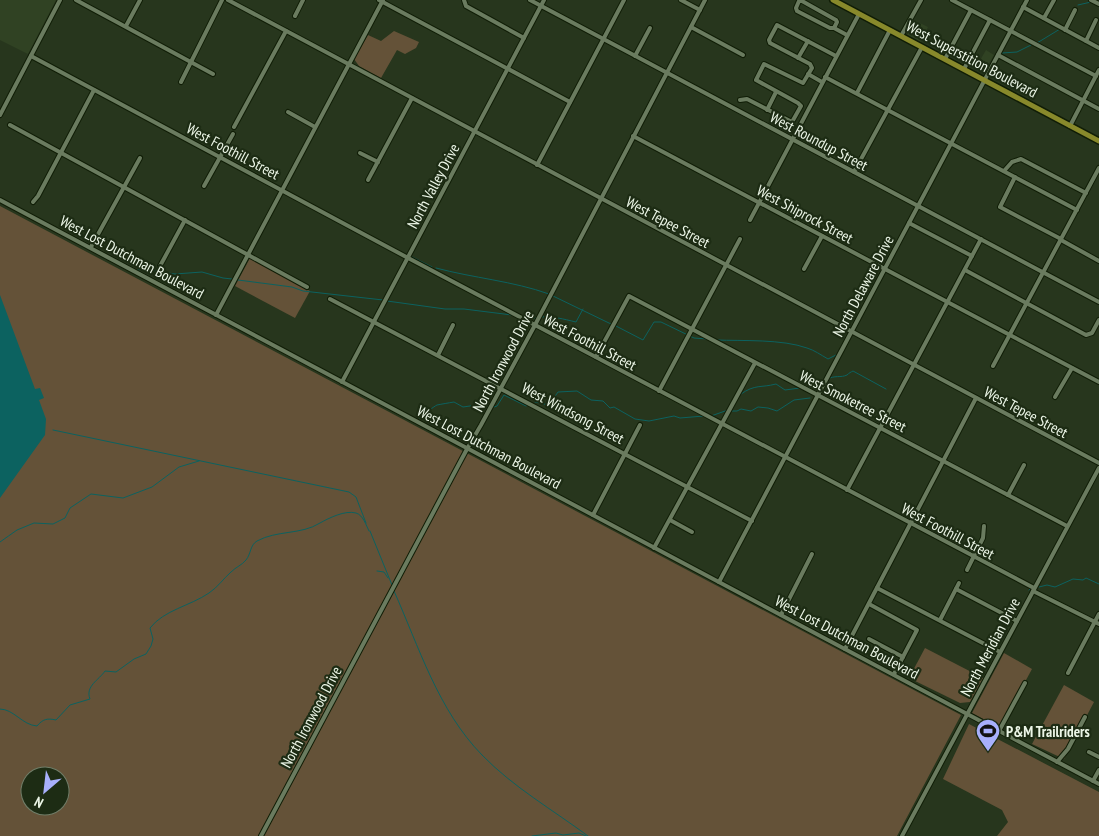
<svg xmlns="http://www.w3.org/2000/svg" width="1099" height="836" font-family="'PT Sans Narrow',sans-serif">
<rect width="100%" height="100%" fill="#27361d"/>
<g fill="#304223">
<polygon points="0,0 56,0 28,54 0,40"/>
<polygon points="914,20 928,27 921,42 907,35"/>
<polygon points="986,50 994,55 984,72 982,73 968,65 971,58 979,62"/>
</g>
<g fill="#645238" fill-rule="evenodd">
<polygon points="394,31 419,42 416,48 405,54 397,50 381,78 359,66 354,59 368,35 381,41"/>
<path d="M0 206 961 715 897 836H0ZM30 776H60V806H30Z"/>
<polygon points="250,258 310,291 295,318 235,286"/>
<polygon points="925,648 983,678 970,702 960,703 909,678"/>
<polygon points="1004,653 1032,669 1000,728 972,713"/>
<polygon points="1064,685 1094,702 1064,759 1032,744"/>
<polygon points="969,724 1099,792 1099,836 997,836 1008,822 1002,810 943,779"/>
</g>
<polygon fill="#0c6260" points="0,295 35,389 40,388 44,398 39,400 46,419 45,435 0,498"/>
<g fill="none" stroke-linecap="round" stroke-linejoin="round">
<g stroke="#0c6260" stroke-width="1">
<polyline points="1078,5 1091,2"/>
<polyline points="1037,43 1060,29"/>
<polyline points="1002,53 1017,52 1031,45"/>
<polyline points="412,257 432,267"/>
<path d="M436 268C473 278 513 281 549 294"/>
<polyline points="138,270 142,269 175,274 202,272 223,278 232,279"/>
<polyline points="238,280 292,287 303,291 383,300"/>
<polyline points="553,296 611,324"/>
<polyline points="387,301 445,309 464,309 512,315"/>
<path d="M540 317C553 316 563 319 576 322L583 309"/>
<polyline points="525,318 536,318"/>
<polyline points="616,326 643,340 654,322 661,322 694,338 707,339"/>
<path d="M716 340C743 341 782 339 807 348 814 350 821 355 828 359L836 355"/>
<path d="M828 379C834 375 841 378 847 375 849 373 851 372 853 371L886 389"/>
<polyline points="807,388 814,385 819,386 821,384"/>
<path d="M741 394C755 384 761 388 776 384L785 390 800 388"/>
<polyline points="535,402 549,405 558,392 577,391 591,400 603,401 610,408 614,407 635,419 649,421 674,416 680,418 704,416"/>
<polyline points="494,407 497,406 504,395 526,406 528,405"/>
<polyline points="732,411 737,411 741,409 751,411 758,407 768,408 777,411 794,400 810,398"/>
<polyline points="711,416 728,410"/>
<path d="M420 418C423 415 433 407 437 405 442 404 448 403 454 402L463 407 477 405 487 407"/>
<polyline points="53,430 349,492 356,497 366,523"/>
<polyline points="370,531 392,585"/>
<polyline points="0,542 17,530 34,523 53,524 65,518 70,508 91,494 123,498 152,487 179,467 199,461"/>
<polyline points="377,571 384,572 388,578"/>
<polyline points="1039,587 1047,585 1055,587 1073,579 1083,580 1086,578 1099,584"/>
<polyline points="1029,590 1030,589"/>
<path d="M394 591C419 647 438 710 482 755 513 787 553 810 588 836"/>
<path d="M0 709C14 709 22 725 37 726 43 719 47 718 56 720L70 705 90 699C85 686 99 680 105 671L116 672 134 659 146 654 151 646 153 639 150 628C164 610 190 606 209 593 218 587 223 579 231 572 236 567 242 565 246 560 251 554 250 545 257 541 277 530 301 535 320 523 329 518 345 510 356 513 363 515 366 525 369 531"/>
<polyline points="532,836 556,833 563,835 579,833 586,836"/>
</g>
<defs>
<g id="minor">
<polyline points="76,0 213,74"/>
<polyline points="228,0 1099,463"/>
<polyline points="379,0 570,102"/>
<polyline points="464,0 466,6 524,38"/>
<polyline points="530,0 1099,302"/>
<polyline points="681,0 700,10"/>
<polyline points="952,0 1096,76"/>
<polyline points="1091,0 1099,4"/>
<polyline points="1023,7 1099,48"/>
<polyline points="295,16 303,0"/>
<polyline points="1044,18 1054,0"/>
<polyline points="126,26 140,0"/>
<polyline points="691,27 743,55"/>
<polyline points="834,28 830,28 797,11 796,8 799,1 802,1 836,20 837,22 834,28 847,35"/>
<polyline points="1065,30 1075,10"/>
<polyline points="901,36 921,0"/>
<polyline points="1086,41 1096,20"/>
<polyline points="998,55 1099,109"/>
<polyline points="31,56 410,259 1034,588"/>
<polyline points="635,56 650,28"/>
<polyline points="798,58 808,41"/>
<polyline points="945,59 971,10"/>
<polyline points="964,69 990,20"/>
<polyline points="808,74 822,82"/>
<polyline points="825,77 1077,210"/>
<polyline points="181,82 222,0"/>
<polyline points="857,93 890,30"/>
<polyline points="740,100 747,99 792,122 801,106 798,103 756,80 764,64 803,83 812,68 810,64 770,43 769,40 777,25 836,56"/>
<polyline points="767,110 776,92"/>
<polyline points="288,112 315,127"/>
<polyline points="0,115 60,0"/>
<polyline points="10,125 307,287"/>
<polyline points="1070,126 1099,70"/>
<polyline points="234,127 286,31"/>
<polyline points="633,136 1099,382"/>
<polyline points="360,153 378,162"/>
<polyline points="537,165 624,0"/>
<polyline points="1004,171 1012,162 1021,159 1086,193"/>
<polyline points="854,172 922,47"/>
<polyline points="1015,177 1000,207 1061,239"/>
<polyline points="368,180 412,98"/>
<polyline points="204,186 233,134"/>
<polyline points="0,200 1099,784"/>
<polyline points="33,202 38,196 94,90"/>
<polyline points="750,220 859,14"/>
<polyline points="909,223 972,256"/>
<polyline points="1061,240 1099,261"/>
<polyline points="91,247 140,158"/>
<polyline points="160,266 185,220"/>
<polyline points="804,269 822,236"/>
<polyline points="965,270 1086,335 1092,333 1099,320"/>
<polyline points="330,299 752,521"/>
<polyline points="216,315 383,0"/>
<polyline points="438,355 453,325"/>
<polyline points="596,357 629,296 1067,526"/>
<polyline points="993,366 1099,168"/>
<polyline points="342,382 544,0"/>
<polyline points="659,391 740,239"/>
<polyline points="1055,397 1072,368"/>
<polyline points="847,490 981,239"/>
<polyline points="1008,495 1024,465"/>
<polyline points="593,515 640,425"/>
<polyline points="670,520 692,532"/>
<polyline points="654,548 755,363"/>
<polyline points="967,570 983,538 984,526"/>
<polyline points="719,582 1027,0"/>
<polyline points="877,588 1000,652"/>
<polyline points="956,589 1017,621"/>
<polyline points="1033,591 1099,624"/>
<polyline points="869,604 917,630 894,674"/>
<polyline points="781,615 812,554"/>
<polyline points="940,620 959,583"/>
<polyline points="869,639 903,657"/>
<polyline points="845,649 976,398"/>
<polyline points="1068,673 1099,614"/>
<polyline points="999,731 1025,683"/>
<polyline points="1089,752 1099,757"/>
<polyline points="1057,762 1068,749 1085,717"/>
<polyline points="1093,781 1099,770"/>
<polyline points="261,836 467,449 481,425 535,325 705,0"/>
<polyline points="902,836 1099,468"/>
</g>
<polyline id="major" points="833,0 1099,141"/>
</defs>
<use href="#minor" stroke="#101d06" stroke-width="6"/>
<use href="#major" stroke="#101d06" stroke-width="8"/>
<use href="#minor" stroke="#6a7b5f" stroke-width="4"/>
<use href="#major" stroke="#88892b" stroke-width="5"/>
</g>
<defs>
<symbol id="stadium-pin" viewBox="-11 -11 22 30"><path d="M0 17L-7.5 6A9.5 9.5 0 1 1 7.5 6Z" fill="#a8b0fc" stroke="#1d2c14"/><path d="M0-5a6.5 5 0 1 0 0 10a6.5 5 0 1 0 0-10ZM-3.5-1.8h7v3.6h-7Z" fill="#111"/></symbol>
</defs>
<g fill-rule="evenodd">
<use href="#stadium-pin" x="974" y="717" width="28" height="38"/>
</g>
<g text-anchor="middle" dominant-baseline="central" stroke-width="4.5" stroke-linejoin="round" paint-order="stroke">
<g font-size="15" fill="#ecf6e7" stroke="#1d2c14">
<text transform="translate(972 59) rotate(28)">West Superstition Boulevard</text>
<text transform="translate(819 141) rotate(28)">West Roundup Street</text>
<text transform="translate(233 151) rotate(28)">West Foothill Street</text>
<text transform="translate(433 186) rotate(-62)">North Valley Drive</text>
<text transform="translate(805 214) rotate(28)">West Shiprock Street</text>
<text transform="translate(668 222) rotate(28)">West Tepee Street</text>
<text transform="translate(132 257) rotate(28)">West Lost Dutchman Boulevard</text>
<text transform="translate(863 286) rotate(-62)">North Delaware Drive</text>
<text transform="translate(590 342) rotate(28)">West Foothill Street</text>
<text transform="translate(503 361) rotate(-62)">North Ironwood Drive</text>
<text transform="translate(853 401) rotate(27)">West Smoketree Street</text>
<text transform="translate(1026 412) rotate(28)">West Tepee Street</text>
<text transform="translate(573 413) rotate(28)">West Windsong Street</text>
<text transform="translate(489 447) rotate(28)">West Lost Dutchman Boulevard</text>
<text transform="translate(948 531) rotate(28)">West Foothill Street</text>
<text transform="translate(847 637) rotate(28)">West Lost Dutchman Boulevard</text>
<text transform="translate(990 647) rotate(-62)">North Meridian Drive</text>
<text transform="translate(311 717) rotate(-62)">North Ironwood Drive</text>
</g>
<g font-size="15" font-weight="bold" fill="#ecf6e7" stroke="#1d2c14" text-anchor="start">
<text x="1006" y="731">P&amp;M Trailriders</text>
</g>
</g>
<g transform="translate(45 791) rotate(208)"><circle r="24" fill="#1d2c14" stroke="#707d68"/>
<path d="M0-4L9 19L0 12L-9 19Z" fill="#a8b0fc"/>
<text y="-8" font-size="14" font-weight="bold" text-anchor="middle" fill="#ecf6e7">N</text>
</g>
</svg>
